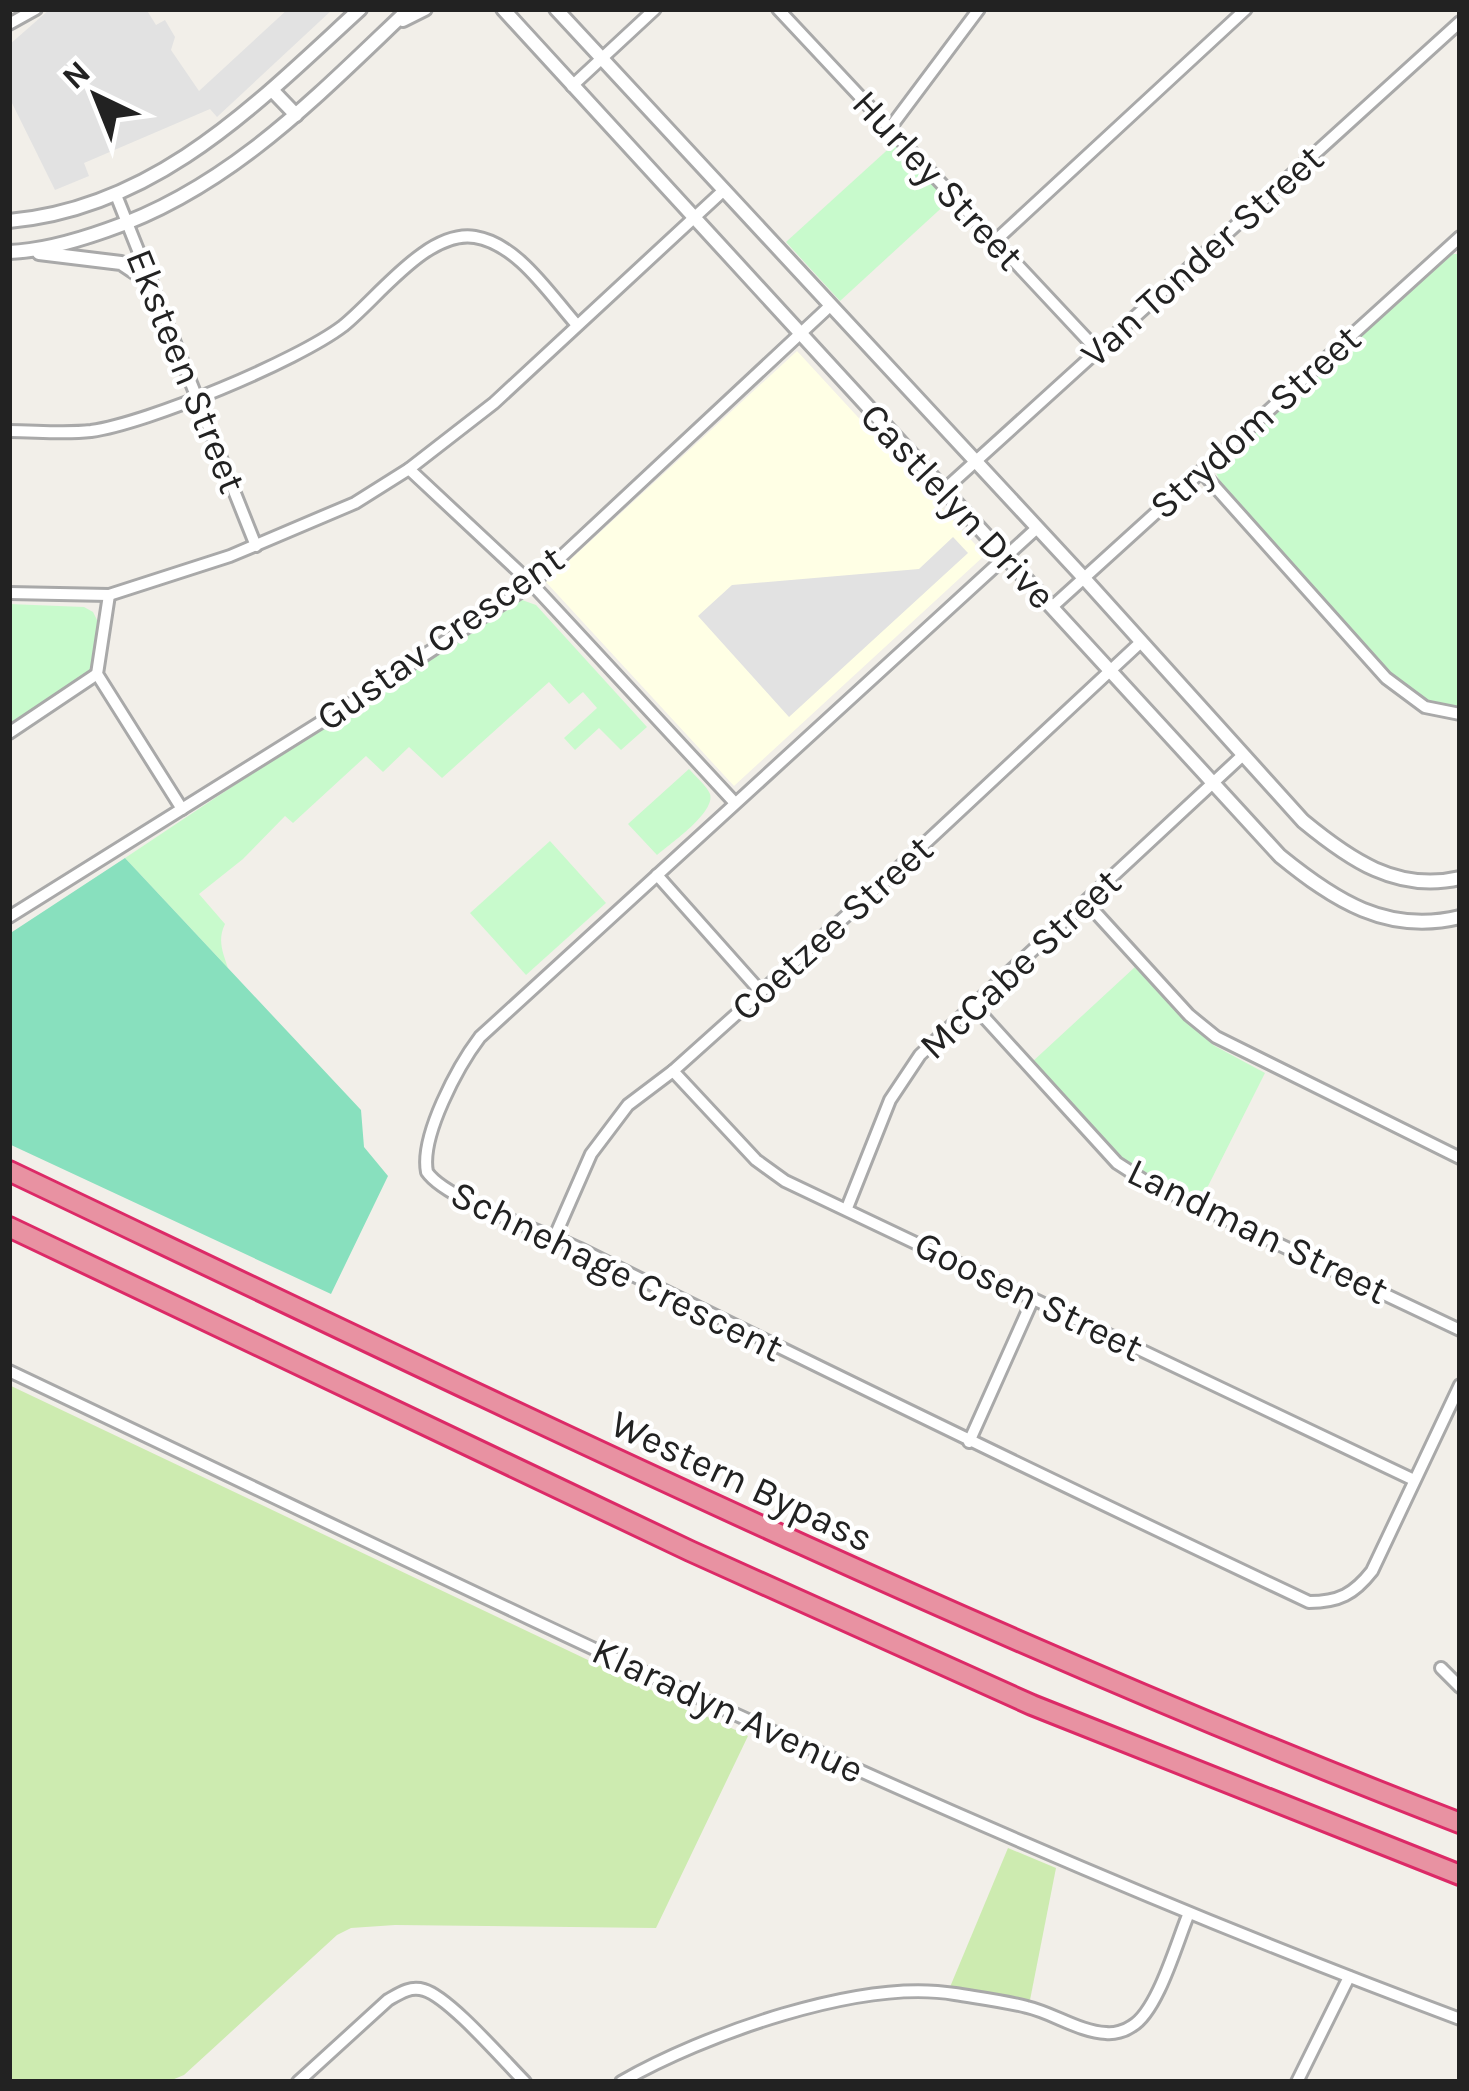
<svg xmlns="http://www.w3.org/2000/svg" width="1469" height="2091" font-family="Karla,sans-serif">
<rect width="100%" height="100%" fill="#f2efe9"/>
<polygon fill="#ffffe5" points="797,351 985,555 734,786 546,582"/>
<g fill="#cdebb0">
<polygon points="9,1385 748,1736 656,1928 395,1925 351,1928 337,1935 184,2075 167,2082 9,2082"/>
<polygon points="1008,1848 1056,1868 1030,2000 950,1987"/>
</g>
<g fill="#c8facc">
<polygon points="895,143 949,201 840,301 786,242"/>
<polygon points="1446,254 1460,254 1460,711 1434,708 1388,675 1221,485 1216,472 1220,461"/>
<path d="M522 600 536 605 647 727 621 750 599 728 575 750 564 738 597 708 583 692 569 704 549 682 442 778 409 747 383 772 366 756 293 823 285 816 243 859 199 894 225 924C217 940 223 953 228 968L125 858 511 601Z"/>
<polygon points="9,604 84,607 93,612 101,628 98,658 91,674 9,730"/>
<path d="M689 769C695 776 707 786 710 794 716 812 670 844 657 855L628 824Z"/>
<polygon points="550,841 606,903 526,975 470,913"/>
<polygon points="1135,967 1213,1045 1265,1073 1201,1200 1120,1159 1096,1137 1031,1063"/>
</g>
<polygon fill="#88e0be" points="125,858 361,1110 364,1147 388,1176 331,1294 9,1144 9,934"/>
<g fill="#e2e2e2">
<polygon points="50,9 146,9 156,25 165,20 175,37 171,50 199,91 288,9 333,9 217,117 210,109 84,163 89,176 55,190 9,97 9,45"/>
<polygon points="953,537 968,553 789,717 698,616 732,585 919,569"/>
</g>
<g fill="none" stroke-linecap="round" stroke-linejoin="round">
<defs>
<g id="minor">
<polyline points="778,9 1098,351"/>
<polyline points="9,24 36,9"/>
<polyline points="572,86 655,9"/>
<polyline points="890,128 979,9"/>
<polyline points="116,195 256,546"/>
<polyline points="995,241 1246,9"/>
<path d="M9 431C36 431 64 434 91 431 148 423 297 361 343 326 378 298 428 229 475 237 518 244 550 295 577 325"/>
<polyline points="409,469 532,584 735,803"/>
<polyline points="1201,471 1386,678 1425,707 1460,714"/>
<polyline points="944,490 1460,22"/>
<path d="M1037 528 480 1037C458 1066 420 1136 427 1172 447 1201 544 1231 580 1249 822 1369 1065 1487 1309 1602 1339 1602 1354 1594 1372 1571L1460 1385"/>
<polyline points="9,593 109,595 230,556 355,503 409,469 494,403 724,190"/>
<polyline points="109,595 97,674 182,809"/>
<polyline points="1052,607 1460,237"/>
<polyline points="9,733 97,674"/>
<polyline points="657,875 761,992"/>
<polyline points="1086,902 1189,1015 1216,1037 1460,1158"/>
<polyline points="9,917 361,697 532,584 831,305"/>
<polyline points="974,1006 1117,1163 1145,1181 1460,1330"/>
<polyline points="673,1071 756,1160 785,1181 1414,1480"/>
<polyline points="847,1208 890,1100 920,1055 1243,755"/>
<polyline points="555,1236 591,1154 628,1105 673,1071 876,889 1141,642"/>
<path d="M9 1371C488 1598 963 1834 1460 2019"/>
<polyline points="969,1442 1033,1299"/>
<polyline points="1441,1668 1460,1687"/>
<path d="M298 2082 388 2000C400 1993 410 1986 424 1990 449 1997 504 2061 525 2082"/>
<path d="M621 2082C703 2035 860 1978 955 1994 979 1998 1004 2001 1027 2007 1053 2013 1080 2032 1106 2033 1114 2034 1125 2031 1132 2026 1158 2011 1177 1941 1189 1913"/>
<polyline points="1297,2082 1349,1977"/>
</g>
<g id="tertiary">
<path d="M503 9 1280 856C1334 900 1387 935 1460 917"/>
<path d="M556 9 1083 577 1303 821C1349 859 1397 893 1460 878"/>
<polyline points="403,20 425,9"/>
<polyline points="272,90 296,115"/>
<path d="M9 221C157 208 257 103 360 9"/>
<path d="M9 252C42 251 76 241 107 230 230 188 317 96 409 9"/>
<polyline points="39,253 121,263 151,283"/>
</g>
<g id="motorway">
<path d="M9 1171C488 1399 965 1632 1460 1823"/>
<polyline points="9,1227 690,1551 1032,1705 1460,1875"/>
</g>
</defs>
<use href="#minor" stroke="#a9a9a9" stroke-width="16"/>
<use href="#tertiary" stroke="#a9a9a9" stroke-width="18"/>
<use href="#motorway" stroke="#dc2a67" stroke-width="24"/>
<use href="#minor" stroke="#fff" stroke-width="10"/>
<use href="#tertiary" stroke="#fff" stroke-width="12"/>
<use href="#motorway" stroke="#e892a2" stroke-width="18"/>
</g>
<g text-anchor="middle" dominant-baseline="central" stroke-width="9" stroke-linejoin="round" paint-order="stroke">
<g font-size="39" fill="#222" stroke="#fff">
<text transform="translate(938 180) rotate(47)">Hurley Street</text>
<text transform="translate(1202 256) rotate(-42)">Van Tonder Street</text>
<text transform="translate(186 371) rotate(68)">Eksteen Street</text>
<text transform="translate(1255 422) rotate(-42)">Strydom Street</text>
<text transform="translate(958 506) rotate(47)">Castlelyn Drive</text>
<text transform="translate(440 638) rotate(-35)">Gustav Crescent</text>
<text transform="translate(832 928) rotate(-42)">Coetzee Street</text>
<text transform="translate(1020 964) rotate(-43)">McCabe Street</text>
<text transform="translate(1258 1231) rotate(26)">Landman Street</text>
<text transform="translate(617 1271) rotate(26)">Schnehage Crescent</text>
<text transform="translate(1029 1296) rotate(26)">Goosen Street</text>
<text transform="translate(742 1481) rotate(25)">Western Bypass</text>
<text transform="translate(728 1710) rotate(25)">Klaradyn Avenue</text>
</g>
</g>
<rect width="1469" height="2091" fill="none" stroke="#222222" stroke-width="24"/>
<g transform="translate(96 96) rotate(317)" stroke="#ffffff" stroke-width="9" paint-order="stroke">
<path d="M0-9L21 45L0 30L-21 45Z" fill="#222222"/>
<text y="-18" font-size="33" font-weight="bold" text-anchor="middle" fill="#222222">N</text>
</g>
</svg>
